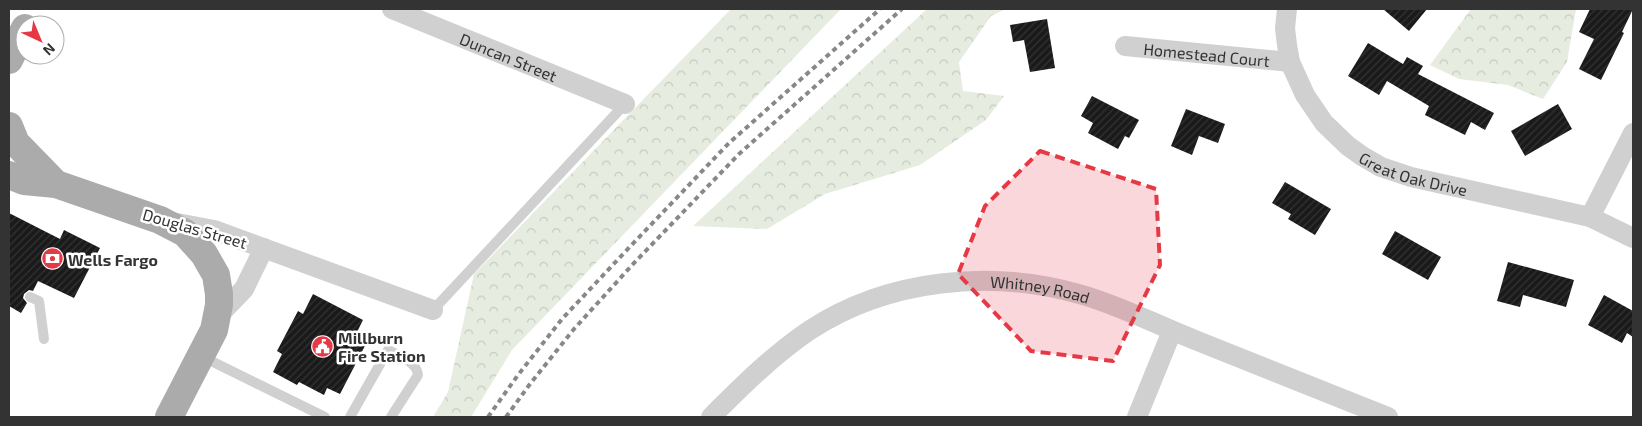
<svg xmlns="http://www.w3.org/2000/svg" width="1642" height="426" font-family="'Exo 2',sans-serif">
<defs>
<pattern id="forest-crowns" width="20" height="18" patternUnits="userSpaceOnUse" patternTransform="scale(1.25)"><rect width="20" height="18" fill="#e6ecdf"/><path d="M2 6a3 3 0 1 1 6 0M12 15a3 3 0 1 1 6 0" fill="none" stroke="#c6cbc0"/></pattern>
<pattern id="building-hatch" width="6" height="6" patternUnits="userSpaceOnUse" patternTransform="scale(1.25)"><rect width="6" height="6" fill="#1a1a1a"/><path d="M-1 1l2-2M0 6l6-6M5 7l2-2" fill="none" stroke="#333"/></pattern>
</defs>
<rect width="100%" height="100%" fill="#fff"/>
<g fill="url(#forest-crowns)">
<polygon points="731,9 841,9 512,350 471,417 433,417 448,392 474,274"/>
<polygon points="927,9 1006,9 991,16 959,62 963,91 1004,96 986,120 920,165 825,194 767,229 693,226"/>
<polygon points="1471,9 1576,9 1567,62 1543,99 1508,85 1459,79 1430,65"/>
</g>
<g fill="url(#building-hatch)">
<polygon points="1383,9 1427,9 1409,31"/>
<polygon points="1590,9 1633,9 1622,32 1624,33 1601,80 1579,69 1594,39 1579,32"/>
<polygon points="1047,19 1055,68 1030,72 1024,40 1013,42 1010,25"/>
<polygon points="1368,43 1403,64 1407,57 1423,66 1418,74 1494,113 1485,130 1471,122 1465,135 1425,115 1429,106 1387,81 1379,95 1348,76"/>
<polygon points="1092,96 1139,120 1129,138 1125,136 1118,149 1088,133 1093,123 1081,116"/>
<polygon points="1558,104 1572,129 1525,156 1511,131"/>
<polygon points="1186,109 1225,124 1218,143 1199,136 1192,155 1171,146"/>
<polygon points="1285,182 1331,209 1315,235 1288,219 1291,214 1272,203"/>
<polygon points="9,213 60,239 64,230 100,248 74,298 38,281 33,291 29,290 24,294 23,298 27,303 21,313 9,306"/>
<polygon points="1395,231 1441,257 1428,280 1382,254"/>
<polygon points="1508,262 1574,280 1566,307 1523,295 1520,307 1497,301"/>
<polygon points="313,294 363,320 355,336 367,342 340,394 327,388 324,395 299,382 297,385 273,372 282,354 277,351 298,311 303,314"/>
<polygon points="1604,295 1633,311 1633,337 1627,333 1622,343 1588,325"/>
</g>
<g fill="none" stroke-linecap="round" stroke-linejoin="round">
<g stroke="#d0d0d0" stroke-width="10">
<polyline points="30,297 39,301 44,339"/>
<polyline points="433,310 625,104"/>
<polyline points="203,357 325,417"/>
<path d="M350 417 388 350C399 356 417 362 418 375L391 417"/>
</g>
<g stroke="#d0d0d0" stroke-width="20">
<path id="s1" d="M392 9 625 104"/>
<path id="s2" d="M1287 9 1285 28 1287 45 1290 62 1305 95 1324 123 1348 146 1362 156 1381 167 1411 177 1590 217 1633 238"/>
<path id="s3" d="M1125 46 1290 62"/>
<polyline points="1590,217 1633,133"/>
<polyline points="172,222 214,230 433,310"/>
<polyline points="218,316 244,289 264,248"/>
<path id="s4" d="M711 417C742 386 773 355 810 330 888 279 991 269 1079 294 1119 305 1157 325 1195 340 1260 366 1324 392 1388 417"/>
<polyline points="1137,417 1172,331"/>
</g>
<g stroke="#ababab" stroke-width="28">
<polyline points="9,60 25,28"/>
<polyline points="9,126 16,143 56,184 160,220 185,233 204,254 216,275 219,294 219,305 214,330 169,417"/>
<polyline points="9,175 24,181 56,184"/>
</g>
<g stroke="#888" stroke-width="4" stroke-dasharray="5 4" stroke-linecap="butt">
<polyline points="488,417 518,375 562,319 624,253 729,143 880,9"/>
<polyline points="506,417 530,384 574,329 634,263 739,154 902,9"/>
</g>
</g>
<path fill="#e63946" fill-opacity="0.2" stroke="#e63946" stroke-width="4" stroke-dasharray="10 6" stroke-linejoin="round" d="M1040 151 1156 189 1160 265 1113 361 1031 351 958 274 985 206Z"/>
<defs>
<symbol id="bank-disc" viewBox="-11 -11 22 22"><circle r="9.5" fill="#e63946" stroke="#fff"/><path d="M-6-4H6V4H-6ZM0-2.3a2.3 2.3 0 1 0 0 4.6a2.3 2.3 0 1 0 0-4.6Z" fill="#fff"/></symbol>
<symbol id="civic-disc" viewBox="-11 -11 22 22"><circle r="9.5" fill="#e63946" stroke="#fff"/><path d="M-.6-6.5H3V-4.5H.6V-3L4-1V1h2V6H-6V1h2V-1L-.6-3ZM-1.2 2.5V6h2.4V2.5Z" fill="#fff"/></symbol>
</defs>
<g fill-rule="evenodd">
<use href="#bank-disc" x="40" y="246" width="25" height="25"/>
<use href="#civic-disc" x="310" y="334" width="25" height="25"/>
</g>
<g text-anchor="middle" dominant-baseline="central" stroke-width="5" stroke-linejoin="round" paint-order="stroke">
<g font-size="16" fill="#333" stroke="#fff">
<text stroke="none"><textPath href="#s3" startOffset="82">Homestead Court</textPath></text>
<text stroke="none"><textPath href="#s1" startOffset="126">Duncan Street</textPath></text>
<text stroke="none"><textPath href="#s2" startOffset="229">Great Oak Drive</textPath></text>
<text transform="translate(195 228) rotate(16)">Douglas Street</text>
<text stroke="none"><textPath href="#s4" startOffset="372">Whitney Road</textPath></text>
</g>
<g font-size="16" font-weight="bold" fill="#333" stroke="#fff" text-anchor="start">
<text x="68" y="259">Wells Fargo</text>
<text x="338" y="337">Millburn<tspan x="338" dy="18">Fire Station</tspan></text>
</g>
</g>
<rect width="1642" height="426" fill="none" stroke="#333333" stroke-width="20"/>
<g transform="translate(40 40) rotate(136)"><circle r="24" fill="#ffffff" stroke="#adadad"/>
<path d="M0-4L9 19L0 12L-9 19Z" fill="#e63946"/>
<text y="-8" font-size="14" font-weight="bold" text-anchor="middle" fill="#333333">N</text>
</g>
</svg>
